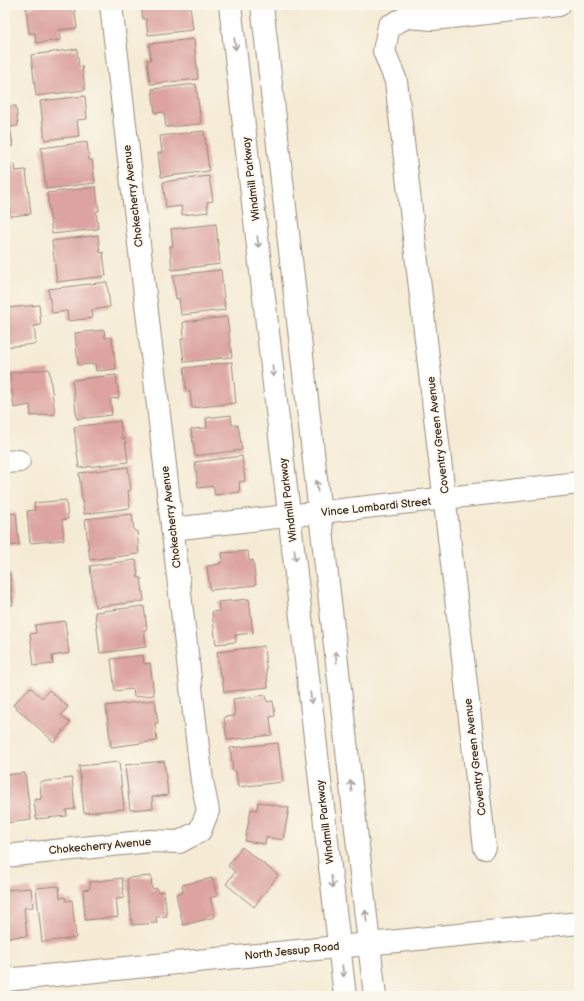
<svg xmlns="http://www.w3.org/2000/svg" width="584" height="1001" font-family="'Balsamiq Sans',sans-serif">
<rect width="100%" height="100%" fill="#fbf7ec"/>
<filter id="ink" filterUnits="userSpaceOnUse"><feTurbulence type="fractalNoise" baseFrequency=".025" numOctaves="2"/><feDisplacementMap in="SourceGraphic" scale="8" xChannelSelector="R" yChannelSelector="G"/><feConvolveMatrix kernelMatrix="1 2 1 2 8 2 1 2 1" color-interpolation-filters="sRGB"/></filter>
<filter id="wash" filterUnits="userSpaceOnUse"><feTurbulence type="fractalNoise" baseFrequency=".012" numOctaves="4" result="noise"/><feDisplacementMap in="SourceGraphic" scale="16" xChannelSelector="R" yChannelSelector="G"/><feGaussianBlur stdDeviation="0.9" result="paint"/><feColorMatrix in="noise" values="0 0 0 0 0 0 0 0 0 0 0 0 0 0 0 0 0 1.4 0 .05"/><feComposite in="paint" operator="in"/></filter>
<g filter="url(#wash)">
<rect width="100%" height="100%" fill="#f5ebd5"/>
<g id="blocks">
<g fill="#dca3a0">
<polygon points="48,5 74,5 77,28 59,30 60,40 36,43 35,33 29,33 26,8"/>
<polygon points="141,5 190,5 193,30 148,35 146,19 143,19"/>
<polygon points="194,39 198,79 150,84 147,60 151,60 149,44"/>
<polygon points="77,49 79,67 82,66 85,90 36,96 31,55"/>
<polygon points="196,84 201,124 166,127 164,112 155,113 152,89"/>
<polygon points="85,96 87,119 77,120 79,136 45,140 40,101"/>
<polygon points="16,106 18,126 10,127 13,146 5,147 5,107"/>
<polygon points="204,131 209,171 161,177 158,153 162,152 160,136"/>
<polygon points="87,142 89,160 92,160 95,183 46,189 41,148"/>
<polygon points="15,164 16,171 26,170 31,214 10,216 9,207 5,208 5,165"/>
<polygon points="209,176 213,201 207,202 208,212 182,215 181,206 166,208 163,182"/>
<polygon points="96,187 99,211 96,211 98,229 52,234 47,193"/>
<polygon points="216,224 220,264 172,270 170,246 173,246 171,229"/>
<polygon points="98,235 100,253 103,252 106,276 57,282 52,241"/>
<polygon points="221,270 225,310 181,315 179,298 176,299 173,275"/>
<polygon points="107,282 110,307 92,310 93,318 68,321 67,311 52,313 48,289"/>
<polygon points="39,305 41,325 34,326 36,344 5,347 5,315 8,315 7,308"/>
<polygon points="227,317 232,357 184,362 181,339 184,338 183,322"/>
<polygon points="104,330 105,338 112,337 116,369 96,371 95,364 78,365 75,333"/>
<polygon points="232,362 236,403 192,408 190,391 186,392 184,368"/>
<polygon points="49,369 55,414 31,416 30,405 14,408 10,373"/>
<polygon points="116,375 119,398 110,399 112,415 77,419 72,380"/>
<polygon points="231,415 232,425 238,425 242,450 195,456 191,429 207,428 206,418"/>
<polygon points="120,421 122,439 125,438 128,462 79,468 74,427"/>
<polygon points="242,456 245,481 239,482 240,492 215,495 213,486 198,488 195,462"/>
<polygon points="128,467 131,490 128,491 130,508 84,514 79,473"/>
<polygon points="66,500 68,519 62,520 64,540 30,543 27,511 35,510 34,503"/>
<polygon points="5,509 7,509 7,514 16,513 19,545 5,546"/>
<polygon points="132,514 134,531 137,531 139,554 90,560 85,519"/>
<polygon points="248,551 249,561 253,560 256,585 210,590 207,566 220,564 220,562 223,562 222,553"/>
<polygon points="136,560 138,578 141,578 144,601 95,607 90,566"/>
<polygon points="5,573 10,573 13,605 5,605"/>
<polygon points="249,599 253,633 235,635 236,642 216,644 212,612 219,611 218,602"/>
<polygon points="144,606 147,629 144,630 146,647 100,653 95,612"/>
<polygon points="65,621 69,653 52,656 53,664 34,666 30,634 36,633 35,625"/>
<polygon points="264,646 268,687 224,692 222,676 220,676 217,652"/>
<polygon points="143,655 144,664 150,663 154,695 134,697 133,689 115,691 111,659"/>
<polygon points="30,687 42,698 49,690 68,707 61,715 70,723 54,742 13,705"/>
<polygon points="266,695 267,702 273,701 275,716 270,717 272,735 227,740 224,717 235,716 233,699"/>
<polygon points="155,700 158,723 155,723 157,741 111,747 106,706"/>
<polygon points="278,743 283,782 238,787 236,771 233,771 230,748"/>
<polygon points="164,761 168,795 152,797 153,808 130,810 125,765"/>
<polygon points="119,762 124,809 84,813 79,766"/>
<polygon points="25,773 31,820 5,823 5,775"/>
<polygon points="72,778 75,809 66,810 67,816 36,819 34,800 41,799 40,782"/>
<polygon points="258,802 289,808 283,840 266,837 265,844 245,841 251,809 257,810"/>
<polygon points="242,847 278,875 254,907 226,884 235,872 228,866"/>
<polygon points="151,876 152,889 157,888 157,892 164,891 167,916 156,917 157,923 132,925 127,878"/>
<polygon points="122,878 124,898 116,899 118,917 85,920 83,890 90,889 90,882"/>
<polygon points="212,878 217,896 210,898 215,917 183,925 176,894 183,892 182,885"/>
<polygon points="59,886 60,898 65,897 66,901 72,900 76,938 42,942 36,888"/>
<polygon points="31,888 33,907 24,908 27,936 5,938 5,890"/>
</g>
</g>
</g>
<g filter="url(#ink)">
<use href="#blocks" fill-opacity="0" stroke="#988a7a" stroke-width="1"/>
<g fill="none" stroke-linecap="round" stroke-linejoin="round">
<defs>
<g id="minor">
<polyline points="5,462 19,461"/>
<polyline points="172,529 579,483"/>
<polyline points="485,848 396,81 384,51 389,26 407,17 433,19 559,5"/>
<polyline points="5,856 151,841 179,842 200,831 208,811 202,781 111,5"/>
<polyline points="5,980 579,923"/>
</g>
<g id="major">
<polyline points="230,5 345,996"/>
<polyline points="262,5 375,996"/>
</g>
</defs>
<use href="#minor" stroke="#988a7a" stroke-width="24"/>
<use href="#major" stroke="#988a7a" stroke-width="24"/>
<use href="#minor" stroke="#fff" stroke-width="22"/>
<use href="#major" stroke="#fff" stroke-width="22"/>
</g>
<defs><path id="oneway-shaft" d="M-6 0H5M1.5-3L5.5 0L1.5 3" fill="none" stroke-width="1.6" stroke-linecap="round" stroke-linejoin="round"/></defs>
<g stroke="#a79f9a">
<use href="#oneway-shaft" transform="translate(235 44) rotate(83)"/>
<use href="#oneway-shaft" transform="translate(258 242) rotate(83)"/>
<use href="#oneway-shaft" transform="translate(273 371) rotate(83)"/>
<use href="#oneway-shaft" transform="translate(317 486) rotate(-96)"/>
<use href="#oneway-shaft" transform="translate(295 555) rotate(83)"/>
<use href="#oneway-shaft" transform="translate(336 657) rotate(-97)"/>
<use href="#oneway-shaft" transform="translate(311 698) rotate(83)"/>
<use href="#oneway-shaft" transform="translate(351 786) rotate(-97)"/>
<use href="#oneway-shaft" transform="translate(332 882) rotate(83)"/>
<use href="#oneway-shaft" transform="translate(366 916) rotate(-97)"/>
<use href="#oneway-shaft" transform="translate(343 971) rotate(83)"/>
</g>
</g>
<g text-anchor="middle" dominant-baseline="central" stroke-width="3" stroke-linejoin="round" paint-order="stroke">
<g font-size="11" fill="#3b2a1e" stroke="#fbf7ec">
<text transform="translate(251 179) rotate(-97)">Windmill Parkway</text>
<text transform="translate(133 196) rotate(-97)">Chokecherry Avenue</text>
<text transform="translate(438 435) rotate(-97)">Coventry Green Avenue</text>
<text transform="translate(288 500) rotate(-97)">Windmill Parkway</text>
<text transform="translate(376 507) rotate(-6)">Vince Lombardi Street</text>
<text transform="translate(171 517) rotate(-97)">Chokecherry Avenue</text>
<text transform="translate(475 757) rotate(-97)">Coventry Green Avenue</text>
<text transform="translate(325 822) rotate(-97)">Windmill Parkway</text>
<text transform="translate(100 846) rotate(-5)">Chokecherry Avenue</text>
<text transform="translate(292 951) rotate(-6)">North Jessup Road</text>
</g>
</g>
<rect width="584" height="1001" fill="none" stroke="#fbf7ec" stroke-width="20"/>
</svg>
